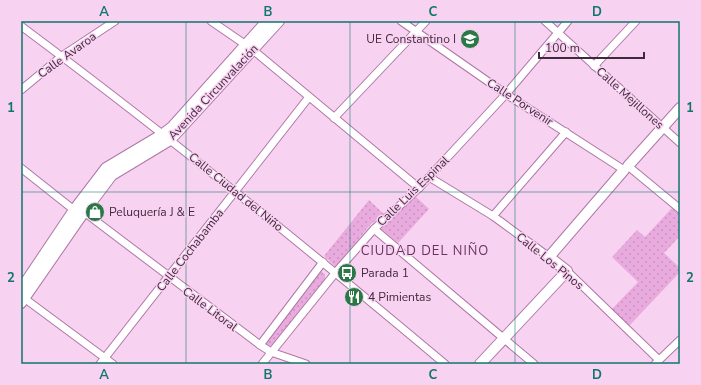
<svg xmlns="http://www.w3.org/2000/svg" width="701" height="385" font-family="'Nunito Sans',sans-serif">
<defs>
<pattern id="park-dots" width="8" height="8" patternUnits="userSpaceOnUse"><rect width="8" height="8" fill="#e9aade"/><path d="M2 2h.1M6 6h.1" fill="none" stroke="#c992bf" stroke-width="1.8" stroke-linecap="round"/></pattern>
</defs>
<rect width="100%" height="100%" fill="#f8d2f1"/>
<g fill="url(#park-dots)">
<polygon points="414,195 429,209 398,243 381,229"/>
<polygon points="369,200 384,214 370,225 336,267 324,256"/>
<polygon points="672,208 680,214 680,236 664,253 680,268 680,272 629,326 612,309 638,282 612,257 637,230 645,237"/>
<polygon points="320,271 325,274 325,280 274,344 270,346 265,343"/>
</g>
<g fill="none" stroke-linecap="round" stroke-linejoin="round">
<defs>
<g id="street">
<polyline points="211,21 246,45"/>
<polyline points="401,21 506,94 624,170 628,166 680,209"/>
<polyline points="545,21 680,143"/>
<path d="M21 26C166 134 307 248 445 364"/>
<polyline points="253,50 419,188"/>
<polyline points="594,66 636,21"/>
<polyline points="21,90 62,56 115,21"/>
<polyline points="334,118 426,21"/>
<polyline points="21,168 74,210"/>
<polyline points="429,177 493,216 549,257"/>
<polyline points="84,212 260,345 271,352 306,364"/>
<polyline points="493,216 566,132"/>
<polyline points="374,229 534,364"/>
<polyline points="567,271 659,360"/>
<polyline points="24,298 113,364"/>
<polyline points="260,345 323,262"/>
<polyline points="100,364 309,97"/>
<polyline points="262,364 336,272 374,229 419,188 506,94 568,21"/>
<polyline points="655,364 680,340"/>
</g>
<g id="secondary">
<polyline points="628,166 680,108"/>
<polyline points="21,289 74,210 106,168 163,134 172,127 267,21"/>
<polyline points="21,303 84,212 112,175 170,140 279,21"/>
<polyline points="480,364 567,271 549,257 624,170"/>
</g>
</defs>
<use href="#street" stroke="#af77a6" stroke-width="9"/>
<use href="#secondary" stroke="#af77a6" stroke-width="12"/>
<use href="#street" stroke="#fff" stroke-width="7"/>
<use href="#secondary" stroke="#fff" stroke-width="10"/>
</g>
<path fill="none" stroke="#0f766e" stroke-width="1" stroke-opacity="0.55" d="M186 21V364M350 21V364M515 21V364M21 192H680"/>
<defs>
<symbol id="school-disc" viewBox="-11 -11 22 22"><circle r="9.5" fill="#2b7847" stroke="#f8d2f1"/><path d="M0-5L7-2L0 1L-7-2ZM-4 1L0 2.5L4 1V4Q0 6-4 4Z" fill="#fff"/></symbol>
<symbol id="shop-disc" viewBox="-11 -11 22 22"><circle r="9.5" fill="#2b7847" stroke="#f8d2f1"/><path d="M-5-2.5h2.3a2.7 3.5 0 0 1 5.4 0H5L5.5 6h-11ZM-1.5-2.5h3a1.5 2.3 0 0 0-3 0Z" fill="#fff"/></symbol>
<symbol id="bus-disc" viewBox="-11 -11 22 22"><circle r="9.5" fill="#2b7847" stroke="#f8d2f1"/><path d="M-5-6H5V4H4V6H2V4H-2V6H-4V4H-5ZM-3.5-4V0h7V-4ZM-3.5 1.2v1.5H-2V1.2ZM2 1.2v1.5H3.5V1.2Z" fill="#fff"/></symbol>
<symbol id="restaurant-disc" viewBox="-11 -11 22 22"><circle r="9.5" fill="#2b7847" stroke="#f8d2f1"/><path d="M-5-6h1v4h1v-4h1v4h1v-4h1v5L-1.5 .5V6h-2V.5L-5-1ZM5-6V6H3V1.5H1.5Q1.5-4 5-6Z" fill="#fff"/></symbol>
</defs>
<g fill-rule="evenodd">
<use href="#school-disc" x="459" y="28" width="22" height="22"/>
<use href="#shop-disc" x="84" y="201" width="22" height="22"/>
<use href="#bus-disc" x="336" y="262" width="22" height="22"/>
<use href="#restaurant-disc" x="343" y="286" width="22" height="22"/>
</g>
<g text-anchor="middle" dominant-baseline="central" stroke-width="3" stroke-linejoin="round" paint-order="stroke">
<g font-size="12" fill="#41293d" stroke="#f8d2f1" text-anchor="start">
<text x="456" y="39" text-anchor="end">UE Constantino I</text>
<text x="109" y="212">Peluquería J &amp; E</text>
<text x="361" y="273">Parada 1</text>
<text x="368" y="297">4 Pimientas</text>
</g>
<g font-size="12" fill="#41293d" stroke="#f8d2f1">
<text transform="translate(67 55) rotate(-36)">Calle Avaroa</text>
<text transform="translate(213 92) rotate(-47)">Avenida Circunvalación</text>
<text transform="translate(630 98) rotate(42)">Calle Mejillones</text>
<text transform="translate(520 102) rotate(33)">Calle Porvenir</text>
<text transform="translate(413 191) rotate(-44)">Calle Luis Espinal</text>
<text transform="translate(236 192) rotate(39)">Calle Ciudad del Niño</text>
<text transform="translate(190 250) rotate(-52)">Calle Cochabamba</text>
<text transform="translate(550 261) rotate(39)">Calle Los Pinos</text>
<text transform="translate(210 309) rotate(37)">Calle Litoral</text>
</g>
<g font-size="13" letter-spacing="1" fill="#66335f" stroke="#f8d2f1">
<text x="425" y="251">CIUDAD DEL NIÑO</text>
</g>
</g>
<rect width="701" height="385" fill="none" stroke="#f8d2f1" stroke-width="44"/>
<path d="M539 52v6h105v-6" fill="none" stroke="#41293d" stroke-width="2"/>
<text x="545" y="52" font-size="12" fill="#41293d" stroke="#f8d2f1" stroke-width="3" paint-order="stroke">100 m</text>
<rect x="22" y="22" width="657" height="341" fill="none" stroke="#0f766e" stroke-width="1.5"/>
<g font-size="13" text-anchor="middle" font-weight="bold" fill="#0f766e">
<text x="104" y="16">A</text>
<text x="268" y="16">B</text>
<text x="433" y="16">C</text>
<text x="597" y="16">D</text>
<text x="11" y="112">1</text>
<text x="690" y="112">1</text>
<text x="11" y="282">2</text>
<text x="690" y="282">2</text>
<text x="104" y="379">A</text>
<text x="268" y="379">B</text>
<text x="433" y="379">C</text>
<text x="597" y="379">D</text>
</g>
</svg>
